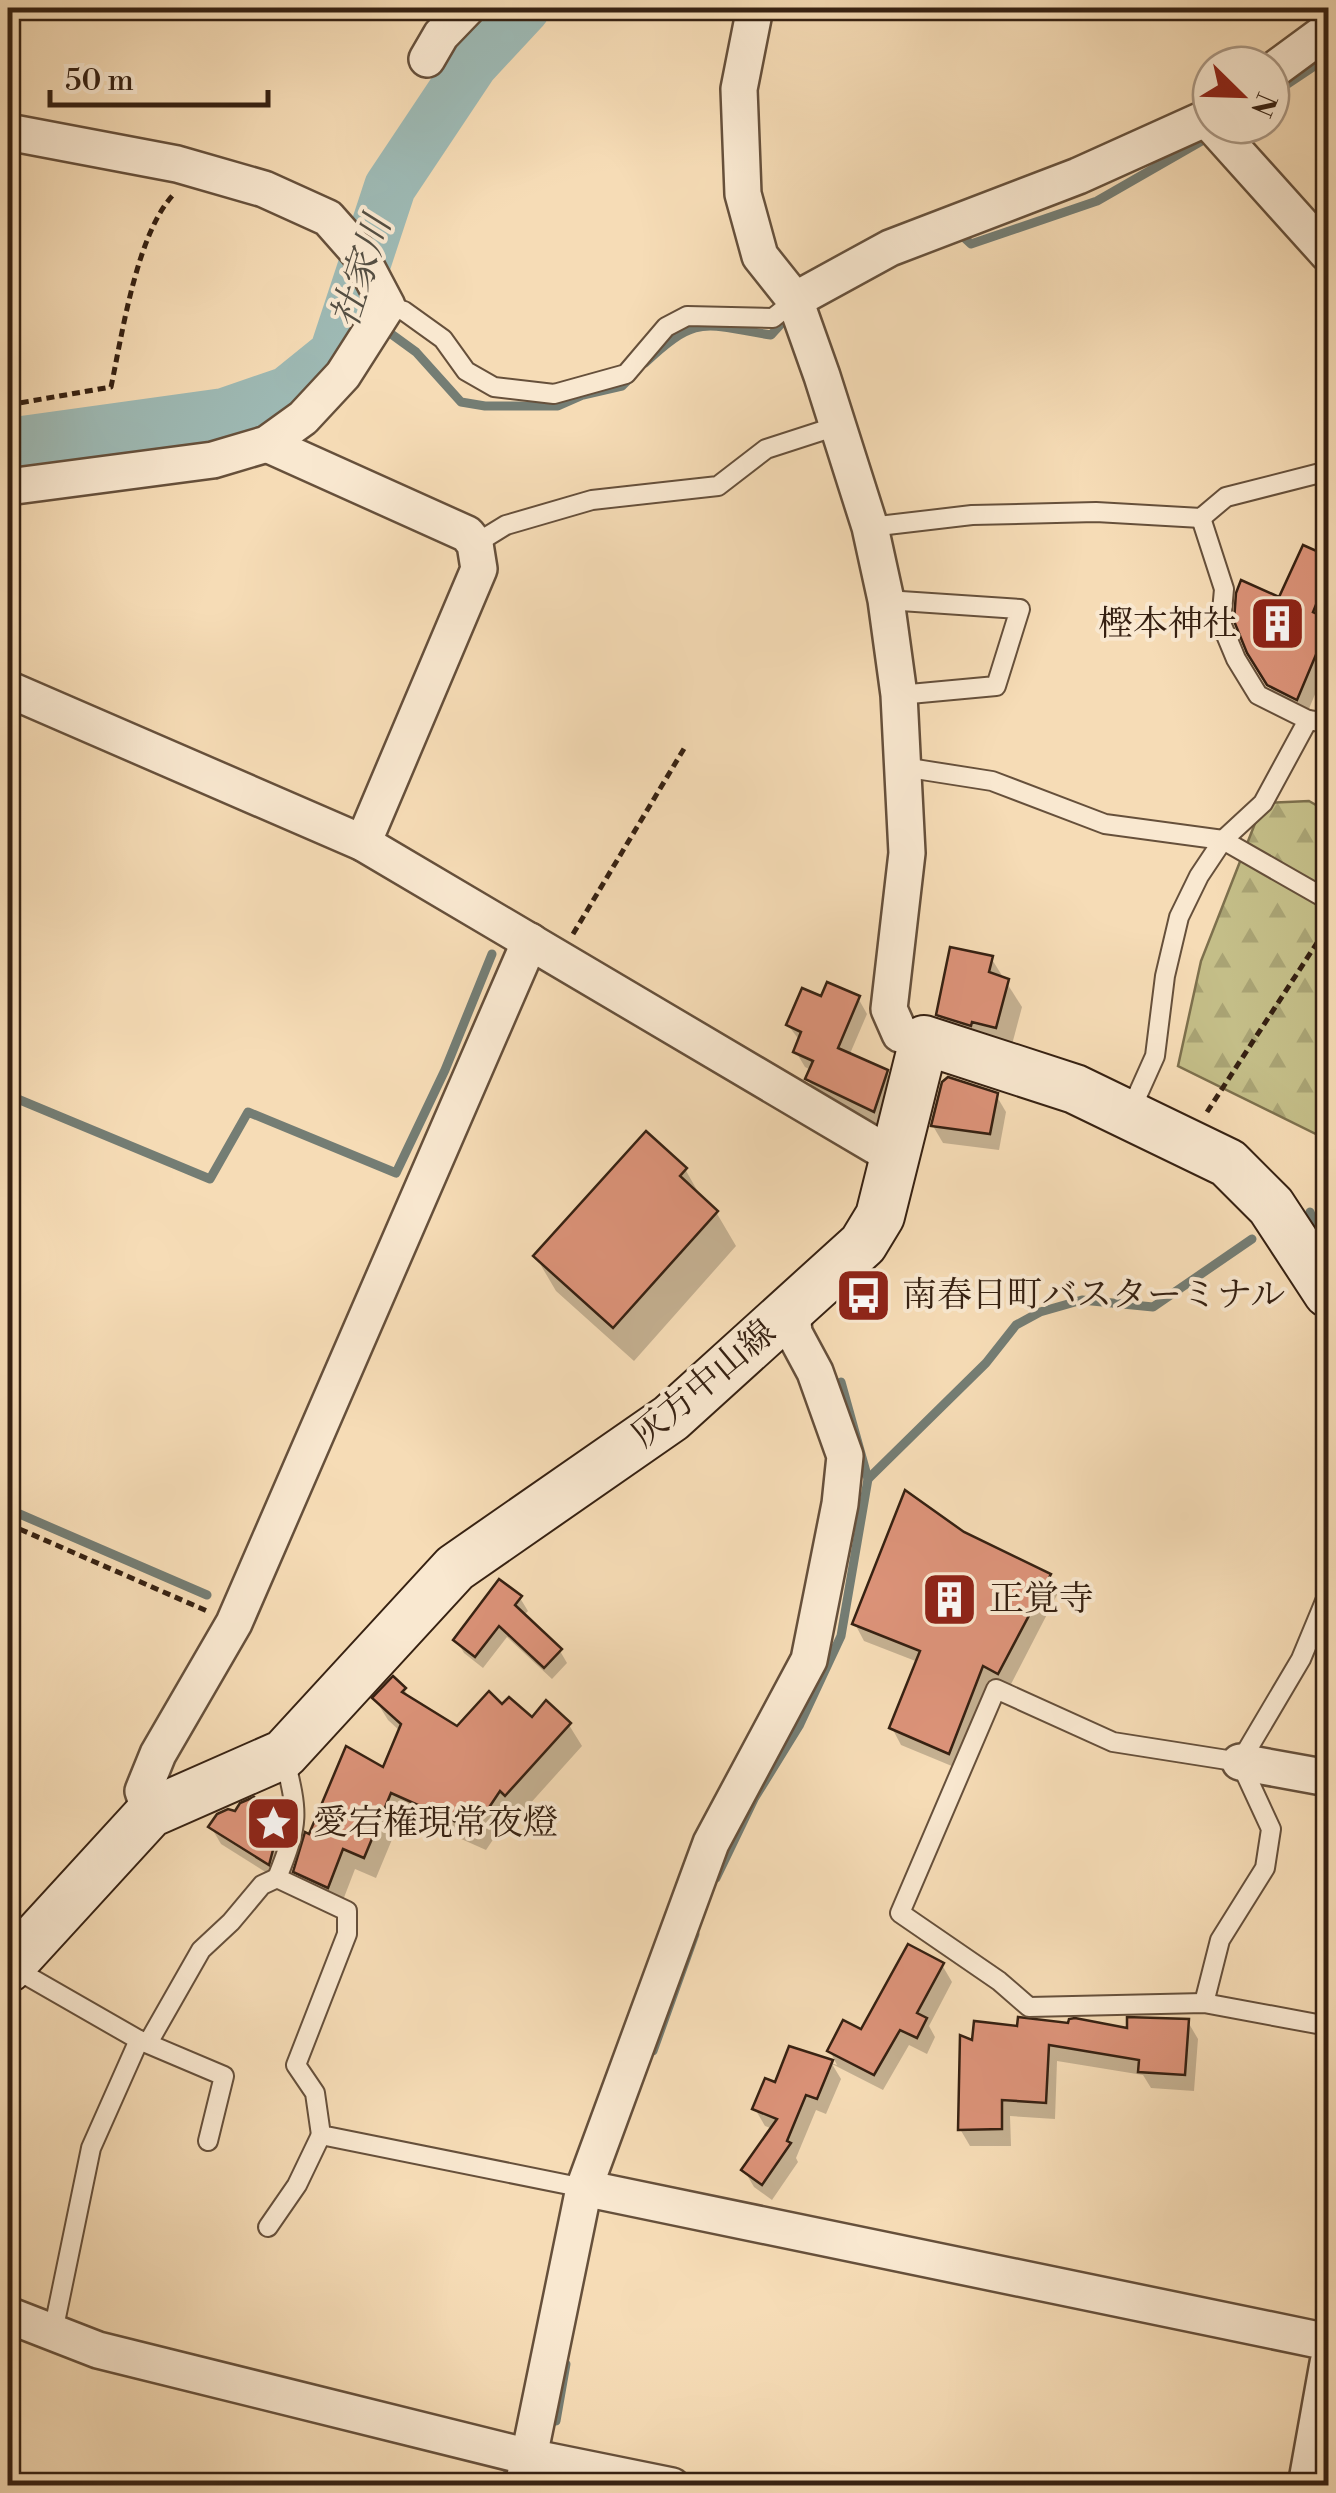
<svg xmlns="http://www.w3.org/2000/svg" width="1336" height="2493" font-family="'Libre Bodoni','Noto Serif JP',serif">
<defs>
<pattern id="forest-firs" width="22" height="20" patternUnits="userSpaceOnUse" patternTransform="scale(2.5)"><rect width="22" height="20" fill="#c4be88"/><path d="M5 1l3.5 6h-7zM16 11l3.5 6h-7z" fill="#a9a374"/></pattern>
</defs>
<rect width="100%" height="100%" fill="#f6dcb6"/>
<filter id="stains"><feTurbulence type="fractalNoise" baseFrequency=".002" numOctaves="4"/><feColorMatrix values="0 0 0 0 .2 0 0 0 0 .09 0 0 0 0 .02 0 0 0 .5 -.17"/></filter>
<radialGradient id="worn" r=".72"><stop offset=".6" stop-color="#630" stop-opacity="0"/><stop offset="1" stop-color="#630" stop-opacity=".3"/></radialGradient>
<polygon fill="url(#forest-firs)" stroke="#7d704d" stroke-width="2.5" points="1309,801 1328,812 1328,1140 1178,1066 1201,961 1263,803"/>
<g fill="#0003">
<polygon points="1304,548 1328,559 1328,613 1325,620 1328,622 1328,663 1306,716 1279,702 1249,652 1280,600"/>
<polygon points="991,958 1022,1007 1010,1052 953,1040 938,1014"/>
<polygon points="858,998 867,1014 849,1056 886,1072 895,1087 882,1126 816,1095 808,1079 811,1070 805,1067 796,1052 800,1041 788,1025 822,999"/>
<polygon points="996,1095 1006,1112 999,1150 943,1143 933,1126"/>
<polygon points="685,1169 702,1199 716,1212 736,1246 634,1361 556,1291 536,1257"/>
<polygon points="962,1534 1049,1576 1058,1593 1008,1690 992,1681 959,1769 901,1745 892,1728 918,1662 864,1641 855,1624"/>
<polygon points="520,1598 528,1611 523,1616 560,1651 567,1663 552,1679 507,1637 483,1668 464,1653 456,1640"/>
<polygon points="404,1689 410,1699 458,1729 503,1708 532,1720 569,1725 582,1746 519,1816 513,1810 486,1850 403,1813 376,1878 355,1869 340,1908 308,1893 296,1871 310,1838 384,1770 401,1732 388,1720 375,1699"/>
<polygon points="236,1813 280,1818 290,1835 278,1880 221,1844 211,1827"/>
<polygon points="942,1965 952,1982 929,2026 935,2037 927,2054 909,2045 883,2090 832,2064 841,2079 826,2114 816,2110 796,2158 798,2162 772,2200 754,2187 744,2170 773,2129 765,2126 755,2109 776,2085 791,2049 837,2065 830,2051 862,2032"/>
<polygon points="1188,2022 1198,2039 1194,2091 1151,2088 1143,2075 1057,2061 1055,2119 1010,2116 1011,2146 970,2146 960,2129 974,2044 1019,2028 1129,2030"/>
</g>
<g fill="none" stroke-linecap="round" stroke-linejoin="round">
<g stroke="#747d74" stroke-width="9">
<polyline points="1271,95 1328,57"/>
<polyline points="958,232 971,244 1097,201 1212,135"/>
<polyline points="353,306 371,319"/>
<polyline points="383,328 416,352 461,402 485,406 558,406 583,395 622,386 631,377"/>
<path d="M645 363C698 313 704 325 771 335L791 313"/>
<polyline points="8,1095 210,1179 248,1112 396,1173 445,1070 492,954"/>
<polyline points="1310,1212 1321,1243"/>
<polyline points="868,1479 986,1363 1016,1325 1040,1312 1082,1300 1153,1307 1252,1239"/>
<polyline points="8,1509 207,1595"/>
<polyline points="716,1878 754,1799 799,1726 841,1636 868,1479 841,1382"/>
<polyline points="653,2051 695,1934"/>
<polyline points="556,2421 566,2364"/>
<polyline points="504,2486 506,2475"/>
</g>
<polyline stroke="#9ebab5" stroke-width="52" points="8,444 224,414 288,392 335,354 390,187 472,64 524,8"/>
</g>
<g fill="#dc9379" stroke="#362112" stroke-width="2.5">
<polygon points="1303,545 1328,556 1328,575 1313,612 1328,619 1328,626 1297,700 1267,685 1247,653 1234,621 1236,593 1241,580 1279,597"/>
<polygon points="950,947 993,956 989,972 1009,979 996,1028 972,1022 971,1026 936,1015"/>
<polygon points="827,982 860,996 838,1048 888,1070 874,1112 805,1079 813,1061 793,1052 801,1032 786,1025 802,988 821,996"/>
<polygon points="948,1077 998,1093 990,1134 931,1126 942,1082"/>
<polygon points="646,1131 687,1168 680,1176 718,1211 613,1328 533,1256"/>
<polygon points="905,1490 964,1532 1051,1574 998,1674 983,1666 949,1754 889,1728 920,1651 852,1624"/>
<polygon points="499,1579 522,1596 515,1605 562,1649 544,1668 499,1626 475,1657 453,1640"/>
<polygon points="393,1676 406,1688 402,1692 457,1726 489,1691 502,1704 509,1697 532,1717 546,1700 571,1723 505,1796 500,1791 474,1830 391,1793 364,1858 343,1849 328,1888 293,1872 305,1832 309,1834 346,1746 383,1767 401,1724 372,1698"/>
<polygon points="254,1797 282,1816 269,1865 208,1827 217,1814 228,1809 235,1811 240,1803"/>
<polygon points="908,1944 944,1963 917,2013 927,2018 917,2038 900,2030 874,2075 827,2051 843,2020 861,2029"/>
<polygon points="1018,2017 1068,2023 1069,2019 1075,2018 1127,2028 1127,2017 1189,2019 1185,2075 1138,2072 1139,2060 1049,2045 1046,2103 1002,2100 1002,2129 958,2130 960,2035 972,2040 974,2021 1017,2026"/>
<polygon points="789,2046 833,2060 817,2099 806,2095 787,2141 791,2143 762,2185 741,2170 777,2119 752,2109 765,2078 775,2082"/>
</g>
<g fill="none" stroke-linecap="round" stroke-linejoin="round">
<defs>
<g id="service">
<polyline points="387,306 404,311 443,339 466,371 494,387 554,394 626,374 666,327 687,316 773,318 795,300"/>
<polyline points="1201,518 1224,589 1221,623 1236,659 1258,695 1308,720 1328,723"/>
<polyline points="870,527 972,515 1096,512 1201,518 1226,497 1328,471"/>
<polyline points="475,544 506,525 592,500 718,486 766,449 837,426"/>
<polyline points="886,600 1020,609 996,686 899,695"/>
<polyline points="903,767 992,781 1105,824 1223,840 1328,900"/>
<polyline points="1129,1114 1155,1056 1165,976 1179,917 1199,876 1223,840 1263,803 1308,720"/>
<path d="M284 1755C298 1814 300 1821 277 1878L347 1911V1934L296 2065 315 2093 321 2135 584 2188"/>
<polyline points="1240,1762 1113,1742 996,1689 900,1913 999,1981 1029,2007 1204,2003 1328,2026"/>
<polyline points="1240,1762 1301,1659 1328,1594"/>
<polyline points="10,1966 139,2040 91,2148 53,2332"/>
<polyline points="1204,2003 1220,1940 1265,1868 1271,1829 1240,1762"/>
<polyline points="139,2040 224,2076 208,2141"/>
<polyline points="148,2043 201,1950 231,1922 262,1885 277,1878"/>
<polyline points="268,2227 297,2185 321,2135"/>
</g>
<g id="minor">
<polyline points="755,8 739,89 743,194 760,256 795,300 822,376 870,527 886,600 899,695 907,853 889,1009 900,1034 924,1040"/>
<polyline points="427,59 441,35 467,8"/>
<polyline points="1271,72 1328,30"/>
<polyline points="1212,125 1328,254"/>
<polyline points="8,132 177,164 264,189 328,218 359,253 387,306 343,375 303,418 267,444 213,460 8,487"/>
<polyline points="795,300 890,248 1078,176 1211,116"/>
<polyline points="267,444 467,534 475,544 479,569 363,843"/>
<polyline points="8,689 363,843 896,1158"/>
<polyline points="1240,1762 1328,1778"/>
<polyline points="150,1813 143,1791 158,1754 234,1623 530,941"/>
<polyline points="584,2188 1328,2342"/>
<polyline points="8,2315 98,2350 529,2457 672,2486"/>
<polyline points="523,2486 584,2188 711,1843 809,1660 840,1504 845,1456 815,1372 794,1333 792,1311"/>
<polyline points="1306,2486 1328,2363"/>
</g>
<polyline id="secondary" points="8,1968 150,1813 284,1754 455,1568 671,1418 863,1244 880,1216 924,1040 1075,1089 1228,1163 1271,1206 1328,1293"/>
</defs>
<use href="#service" stroke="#66503b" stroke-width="22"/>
<use href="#minor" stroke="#66503b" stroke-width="40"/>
<use href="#secondary" stroke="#362112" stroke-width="52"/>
<g stroke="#362112" stroke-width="5" stroke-dasharray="8 5" stroke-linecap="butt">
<path d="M8 405 111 387C122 335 137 232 174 194"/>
<polyline points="573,934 685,747"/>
<polyline points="1207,1112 1328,926"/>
<polyline points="8,1524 207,1611"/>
</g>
<use href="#service" stroke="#f9e8d0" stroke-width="18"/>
<use href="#minor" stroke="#f9e8d0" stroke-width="35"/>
<use href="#secondary" stroke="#f9e8d0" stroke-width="48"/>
</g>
<defs>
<symbol id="building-square" viewBox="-11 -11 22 22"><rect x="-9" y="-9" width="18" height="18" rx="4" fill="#8f2418" stroke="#f9e8d0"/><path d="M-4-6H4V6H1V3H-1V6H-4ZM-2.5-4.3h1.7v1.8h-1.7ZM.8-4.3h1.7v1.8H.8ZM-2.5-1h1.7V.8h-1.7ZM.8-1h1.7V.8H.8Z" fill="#fff"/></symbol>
<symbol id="bus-square" viewBox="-11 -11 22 22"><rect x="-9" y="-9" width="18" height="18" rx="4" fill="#8f2418" stroke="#f9e8d0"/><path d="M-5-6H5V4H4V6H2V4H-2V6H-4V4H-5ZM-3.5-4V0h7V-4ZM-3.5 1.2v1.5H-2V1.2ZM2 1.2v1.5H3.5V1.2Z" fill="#fff"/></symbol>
<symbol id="sight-square" viewBox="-11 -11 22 22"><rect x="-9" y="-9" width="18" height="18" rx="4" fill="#8f2418" stroke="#f9e8d0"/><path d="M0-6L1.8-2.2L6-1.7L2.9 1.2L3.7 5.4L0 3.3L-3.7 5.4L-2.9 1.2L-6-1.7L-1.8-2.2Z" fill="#fff"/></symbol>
</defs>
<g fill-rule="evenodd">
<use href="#building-square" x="1246" y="592" width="63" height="63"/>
<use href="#bus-square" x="832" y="1264" width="63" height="63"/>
<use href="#building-square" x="918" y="1568" width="63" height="63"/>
<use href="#sight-square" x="242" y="1792" width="63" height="63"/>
</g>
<g text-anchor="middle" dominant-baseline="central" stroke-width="8" stroke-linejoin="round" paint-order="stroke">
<g font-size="35" fill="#362112" stroke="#f9e8d0" text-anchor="start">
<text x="1238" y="624" text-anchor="end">樫本神社</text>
<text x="902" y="1295">南春日町バスターミナル</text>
<text x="989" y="1599">正覚寺</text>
<text x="313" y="1823">愛宕権現常夜燈</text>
</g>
<g font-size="35" fill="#362112" stroke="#f9e8d0">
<text transform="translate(704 1384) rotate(-40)">灰方中山線</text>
</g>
<g font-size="38" font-style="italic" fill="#554f43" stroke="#f9e8d0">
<text transform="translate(362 272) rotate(-72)">社家川</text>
</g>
</g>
<rect width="1336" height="2493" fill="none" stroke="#f6dcb6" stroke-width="40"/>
<rect x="10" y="10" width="1316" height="2473" fill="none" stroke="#362112" stroke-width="5"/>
<rect x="20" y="20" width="1296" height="2453" fill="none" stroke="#362112" stroke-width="2.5"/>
<g transform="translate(1241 95) rotate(113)"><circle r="48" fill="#f9e8d0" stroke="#ab9884" stroke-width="2.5"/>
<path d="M0-8L18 38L0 25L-18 38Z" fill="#8f2418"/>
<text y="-15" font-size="28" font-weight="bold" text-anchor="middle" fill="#362112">N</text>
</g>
<path d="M50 90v15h218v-15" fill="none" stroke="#362112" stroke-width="5"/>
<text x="65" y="90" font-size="30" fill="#362112" stroke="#f9e8d0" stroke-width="8" paint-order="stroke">50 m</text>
<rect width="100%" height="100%" filter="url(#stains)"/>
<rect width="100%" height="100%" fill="url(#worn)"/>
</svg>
